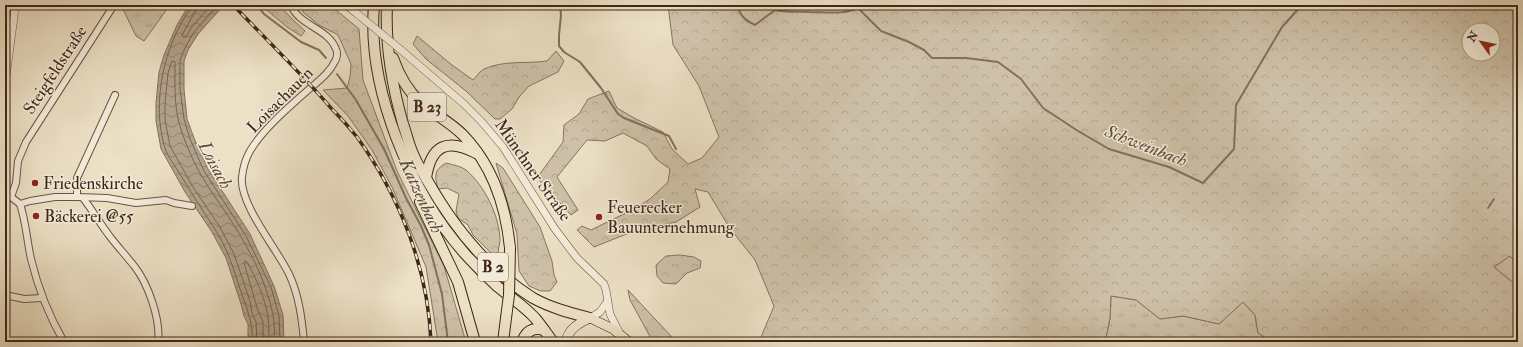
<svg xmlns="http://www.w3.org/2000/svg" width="1523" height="347" font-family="'IM FELL Double Pica',serif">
<defs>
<pattern id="grass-tufts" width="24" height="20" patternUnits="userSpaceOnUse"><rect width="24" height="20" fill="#cec1a8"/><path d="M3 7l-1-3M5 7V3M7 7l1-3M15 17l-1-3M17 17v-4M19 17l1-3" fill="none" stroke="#b2a690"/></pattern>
<pattern id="forest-crowns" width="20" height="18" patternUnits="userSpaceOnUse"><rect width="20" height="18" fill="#cec1a8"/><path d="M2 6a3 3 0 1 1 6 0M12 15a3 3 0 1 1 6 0" fill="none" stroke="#b2a690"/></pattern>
<pattern id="water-waves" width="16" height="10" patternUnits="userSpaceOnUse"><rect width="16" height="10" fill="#b1a18a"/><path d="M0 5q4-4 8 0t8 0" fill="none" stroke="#918370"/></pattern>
</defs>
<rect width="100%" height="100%" fill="#ece0c5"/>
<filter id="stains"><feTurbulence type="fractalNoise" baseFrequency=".005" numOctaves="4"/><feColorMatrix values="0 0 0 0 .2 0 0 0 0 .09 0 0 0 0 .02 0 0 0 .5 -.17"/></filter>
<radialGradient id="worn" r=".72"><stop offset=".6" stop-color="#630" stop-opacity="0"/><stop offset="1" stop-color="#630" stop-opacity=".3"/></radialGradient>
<g fill="url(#grass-tufts)" stroke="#867460">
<polygon points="5,5 11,5 10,20 5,50"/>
<polygon points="121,5 170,5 144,41 136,36"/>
<polygon points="1510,256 1518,265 1518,287 1494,267"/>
<polygon points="1111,296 1136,300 1160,319 1183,316 1219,324 1243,302 1255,315 1258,333 1273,342 1108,342 1106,338 1110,318"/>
</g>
<g fill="url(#forest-crowns)" stroke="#867460" fill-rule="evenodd">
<polygon points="261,5 279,5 293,20 305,31 301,36 287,27"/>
<polygon points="303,5 330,5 359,29 363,80 397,171 444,266 466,342 438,342 426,267 392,187 372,150 348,116 323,90 347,88 350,77 351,64 338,35 319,25 303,12"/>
<path d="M668 5H1518V265L1510 256 1494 267 1518 287V342H1273L1258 333 1255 315 1243 302 1219 324 1183 316 1160 319 1136 300 1111 296 1110 318 1106 338 1108 342H759L774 306 755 260 729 227 708 192 695 189 700 207 676 222 634 231 594 247 577 230 582 226 591 230 634 209 650 199 668 182 670 169 656 159 647 146 623 133 605 141 587 140 557 177 578 210 571 215 537 178 563 142 564 125 579 114 588 99 609 91 617 108 634 118 663 132 672 149 688 164 702 158 719 137 699 86 673 45ZM1469 30H1493V54H1469Z"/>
<path d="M417 36 452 65 473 80C476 77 480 71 484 69 504 60 526 64 547 61L556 51 564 61 558 72 529 86 519 97 512 109 500 119H495L466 91 426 59 413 44Z"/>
<path d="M446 163C453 165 461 166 466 170 485 186 500 217 500 241 499 247 498 253 497 259L473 235 468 225 458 218 456 211 459 194 447 188 438 189C435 175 433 171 446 163Z"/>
<polygon points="496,163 503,168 540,227 552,261 554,275 557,282 550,291 541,291 529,286 519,271 517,234"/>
<polygon points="680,255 694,257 701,261 700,268 687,273 676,284 663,283 657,276 656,265 666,256"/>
<polygon points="628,290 670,335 675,342 653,342 630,300"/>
</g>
<polygon fill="url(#water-waves)" stroke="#83705c" points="189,5 224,5 198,34 188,50 184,61 184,89 187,119 194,138 208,169 250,234 274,286 283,315 284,342 248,342 248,324 244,316 241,304 226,258 212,232 185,192 161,149 156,121 156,103 159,72 164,55 177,25"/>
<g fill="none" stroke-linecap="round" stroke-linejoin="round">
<g stroke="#786451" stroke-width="1">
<path d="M192 5 191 8C164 44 151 104 165 148 168 157 175 166 180 174 191 193 204 212 216 231 227 248 233 267 239 286 245 304 254 323 252 342"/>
<polyline points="197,5 196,10 182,35 183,37 186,37 191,28 211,5"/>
<polyline points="218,5 194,32 185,48 180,60 180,89 184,119 190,139 204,171 246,236 271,287 279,316 280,342"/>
<path d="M257 342 256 322 252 313 250 301 234 254 220 227 193 187 170 146 165 120V103L168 73 172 61 175 62C175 82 174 103 179 123 184 140 191 157 200 173 208 188 219 202 228 216 248 246 266 280 273 315 275 323 274 333 275 342"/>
<path d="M263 342V321L258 311 244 263 245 261 247 262C256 278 265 298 268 317 269 325 269 334 269 342"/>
</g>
<g stroke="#83705c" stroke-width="2">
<polyline points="257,5 264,14 301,42 319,50 326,58"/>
<polyline points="560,5 561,15 559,35 559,46 564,52 580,62 601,88 618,114 624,118 669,136 676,149"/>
<path d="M737 5C740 16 745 20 755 25L775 10C787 13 798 11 809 12 826 12 843 15 858 8L881 31 909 42 924 50 932 58H966L998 62 1021 79 1043 108 1078 131 1109 149 1169 167 1203 183 1234 149 1236 105 1282 27 1302 5"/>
<polyline points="337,74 356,100 384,149 406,198 421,226 429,245 442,294 448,342"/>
<polyline points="1488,208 1494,199"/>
</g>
<defs>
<g id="minor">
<path d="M291 5C299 26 328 28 336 49 338 53 337 59 334 63 328 75 316 83 307 91 288 108 263 129 250 151 246 158 243 168 242 177 239 204 277 249 289 274 299 295 302 319 304 342"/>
<polyline points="5,197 11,197 20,204"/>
<polyline points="11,197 16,183 18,161 26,142 114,5"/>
<polyline points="77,197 77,178 115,95"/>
<path d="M83 198C93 211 101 225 111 238 119 248 127 257 135 267 148 284 161 320 158 342"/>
<polyline points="20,204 30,201 55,197 77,197 107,198 136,203 166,200 174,203 192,206"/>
<path d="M20 204C26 222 27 241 31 259 38 288 49 316 64 342"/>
<polyline points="5,295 24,299 42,298"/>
</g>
<g id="tertiary">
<polyline points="346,5 355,12"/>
<polyline points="401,50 464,104 481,121 503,147 555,229 577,258 604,284 606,290 610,314 619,332"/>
<polyline points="5,84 14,17 15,5"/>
<polyline points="590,318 600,312 607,302"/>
</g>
<path id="primary" d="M566 342C568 329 579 323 590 318L613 329 629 342"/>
<g id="trunk">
<path d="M374 5C367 89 410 192 466 255 476 266 487 277 498 287 510 297 524 306 535 318 541 325 547 334 553 342"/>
<path d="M387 5C385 46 392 85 403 124 407 135 409 146 414 156 417 164 423 172 427 180 453 226 488 270 533 298 551 308 571 313 590 318"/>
<path d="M393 58C399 75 407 90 420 102 434 114 450 122 463 135 493 166 506 207 510 248"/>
<path d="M426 178C431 145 447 138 476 153"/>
<polyline points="420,202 458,282 475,342"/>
<polyline points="503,342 506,318"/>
<path d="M522 342C526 331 533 327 544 330"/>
</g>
</defs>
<use href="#minor" stroke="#6a5543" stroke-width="8"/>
<use href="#tertiary" stroke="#6a5543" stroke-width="8"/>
<use href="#primary" stroke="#3e2718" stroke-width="10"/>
<use href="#trunk" stroke="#3e2718" stroke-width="12"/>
<use href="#minor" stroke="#f3ebd9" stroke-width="6"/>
<use href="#tertiary" stroke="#f3ebd9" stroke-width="7"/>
<use href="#primary" stroke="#ece0c5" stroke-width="9"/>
<use href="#trunk" stroke="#ece0c5" stroke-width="10"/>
<defs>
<path id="rail" d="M233 5C266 39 300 72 331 108 340 117 349 127 357 137 400 197 428 268 431 342"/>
</defs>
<use href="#rail" stroke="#3e2718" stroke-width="3.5"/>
<use href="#rail" stroke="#f3ebd9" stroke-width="2" stroke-dasharray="6" stroke-linecap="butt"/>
<defs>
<polyline id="tertiary-bridge" points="355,12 401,50"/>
<polyline id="trunk-bridge" points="506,318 509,295 510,248"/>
</defs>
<use href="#tertiary-bridge" stroke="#6a5543" stroke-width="8" stroke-linecap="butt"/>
<use href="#trunk-bridge" stroke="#3e2718" stroke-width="12" stroke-linecap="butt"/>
<use href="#tertiary-bridge" stroke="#f3ebd9" stroke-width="7"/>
<use href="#trunk-bridge" stroke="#ece0c5" stroke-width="10"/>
</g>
<g fill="#8f2418" stroke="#f3ebd9" stroke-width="1.5">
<circle cx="35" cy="183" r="4"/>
<circle cx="36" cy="216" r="4"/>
<circle cx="599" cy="217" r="4"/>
</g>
<g text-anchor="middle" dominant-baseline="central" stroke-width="3" stroke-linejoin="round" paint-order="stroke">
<g fill="#f3ebd9" stroke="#746252" stroke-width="1">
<rect x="408" y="93" width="38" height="28" rx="3"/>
<rect x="478" y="253" width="30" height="28" rx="3"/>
</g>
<g font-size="16" font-weight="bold" fill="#3e2718">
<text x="427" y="107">B 23</text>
<text x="493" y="267">B 2</text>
</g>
<g font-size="17" fill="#3e2718" stroke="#f3ebd9">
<text transform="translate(55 70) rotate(-57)">Steigfeldstraße</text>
<text transform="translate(280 100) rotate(-45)">Loisachauen</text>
<text transform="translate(533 170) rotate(55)">Münchner Straße</text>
</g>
<g font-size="17" fill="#3e2718" stroke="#f3ebd9" text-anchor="start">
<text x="43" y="183">Friedenskirche</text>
<text x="607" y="207">Feuerecker<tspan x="607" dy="20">Bauunternehmung</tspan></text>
<text x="44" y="216">Bäckerei @55</text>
</g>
<g font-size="18" font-style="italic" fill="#604c3a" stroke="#f3ebd9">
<text transform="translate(1146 146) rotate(21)">Schweinbach</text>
<text transform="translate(215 165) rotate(62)">Loisach</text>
<text transform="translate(421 196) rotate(65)">Katzenbach</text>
</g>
</g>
<rect width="1523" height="347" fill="none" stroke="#ece0c5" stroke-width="20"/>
<rect x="6" y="6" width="1511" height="335" fill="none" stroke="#3e2718" stroke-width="2"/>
<rect x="10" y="10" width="1503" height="327" fill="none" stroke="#3e2718"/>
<g transform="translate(1481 42) rotate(303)"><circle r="19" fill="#f3ebd9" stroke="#ab9d8c"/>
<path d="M0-3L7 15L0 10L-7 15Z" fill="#8f2418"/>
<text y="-6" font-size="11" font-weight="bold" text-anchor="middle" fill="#3e2718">N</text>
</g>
<rect width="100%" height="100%" filter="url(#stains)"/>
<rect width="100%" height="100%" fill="url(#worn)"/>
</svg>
